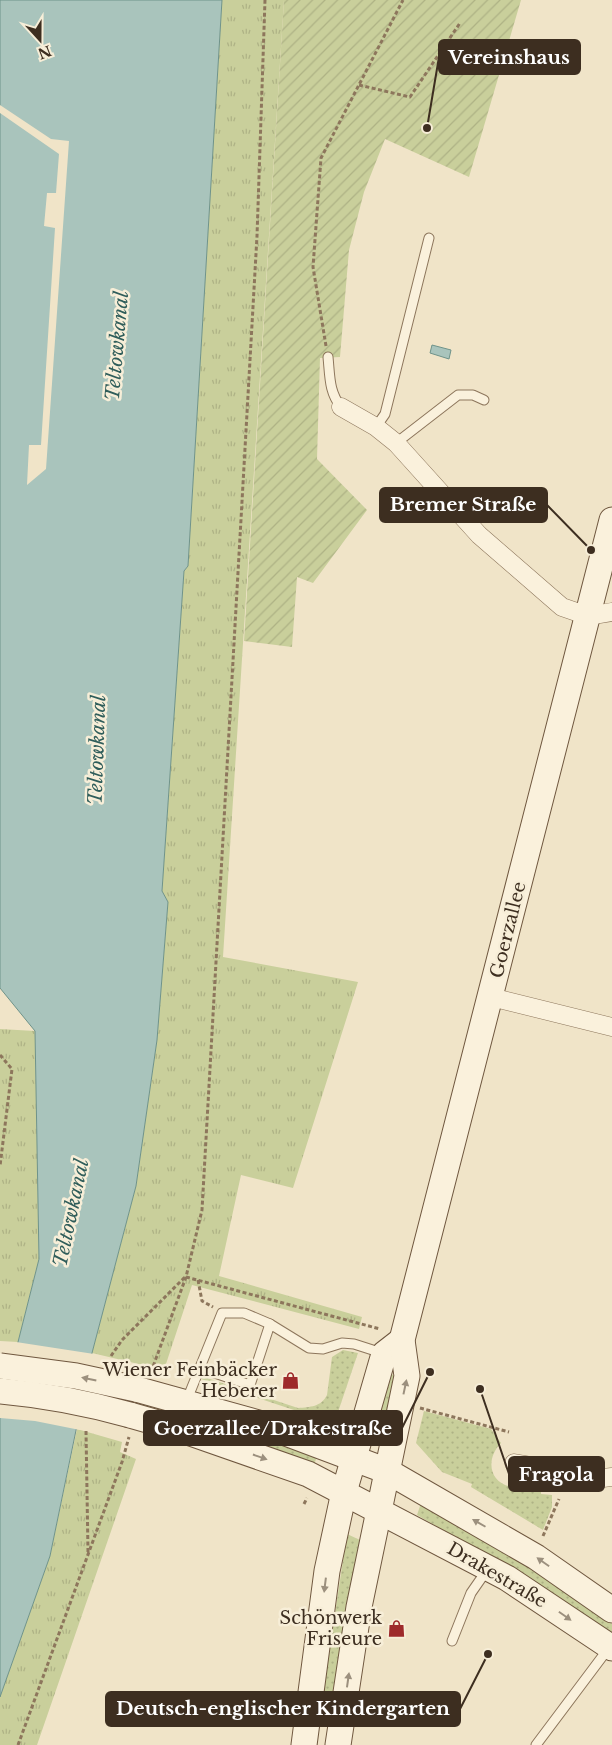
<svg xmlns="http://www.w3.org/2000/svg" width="612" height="1745" font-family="'Libre Baskerville',serif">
<defs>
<pattern id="grass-dots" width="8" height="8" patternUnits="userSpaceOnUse" patternTransform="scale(1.25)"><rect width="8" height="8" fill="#c9cf9b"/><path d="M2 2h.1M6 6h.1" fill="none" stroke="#aeb285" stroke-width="1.8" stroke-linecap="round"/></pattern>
<pattern id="park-tufts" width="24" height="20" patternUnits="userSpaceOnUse" patternTransform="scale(1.25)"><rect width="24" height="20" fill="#c9cf9b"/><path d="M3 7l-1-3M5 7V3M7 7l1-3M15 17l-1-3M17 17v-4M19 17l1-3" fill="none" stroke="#aeb285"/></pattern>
<pattern id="garden-furrows" width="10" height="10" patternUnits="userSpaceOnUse" patternTransform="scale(1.25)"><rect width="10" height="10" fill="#c9cf9b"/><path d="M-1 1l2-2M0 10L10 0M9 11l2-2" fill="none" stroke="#aeb285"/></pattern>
</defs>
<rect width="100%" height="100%" fill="#f0e4c8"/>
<g fill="url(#grass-dots)">
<path d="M343 1350 358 1353 337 1415 324 1420 201 1379 204 1377 298 1408C310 1407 321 1407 327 1395L332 1357Z"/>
<polygon points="390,1374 397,1376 383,1432 373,1429"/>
<polygon points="136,1398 182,1410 317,1456 314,1465 224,1431 134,1404"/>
<path d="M424 1411 491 1429 501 1443C485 1459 489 1484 513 1487 522 1489 532 1488 541 1488V1494L552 1495V1507L543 1530 471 1487 472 1484 442 1472 416 1443Z"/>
<polygon points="421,1503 527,1565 612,1624 612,1636 460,1540 417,1515"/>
<polygon points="347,1534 360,1540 330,1707 321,1706"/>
</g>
<g fill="url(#park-tufts)">
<polygon points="222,0 284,0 223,957 358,982 293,1188 241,1175 219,1276 362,1317 359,1329 192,1285 164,1370 92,1353 136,1186 157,1040 168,902 162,891 184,571 188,566"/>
<polygon points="0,1029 35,1031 39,1259 18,1342 0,1341"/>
<polygon points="77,1429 122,1442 120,1452 136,1459 37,1745 0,1745 0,1697 50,1556"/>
</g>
<polygon fill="url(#garden-furrows)" points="284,0 521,0 469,177 385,139 364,192 349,250 340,357 320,358 317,459 367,510 313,583 297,577 292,647 244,641"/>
<g fill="#a9c4bc" stroke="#6f938a">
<polygon points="0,0 222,0 188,566 184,571 162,891 168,902 157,1040 136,1186 92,1353 50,1556 0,1697 0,1396 18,1342 39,1259 35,1031 0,988"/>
<polygon points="432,345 451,350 449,359 430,353"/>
</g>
<g fill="#f0e4c8">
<polygon points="0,105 51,139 69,141 46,469 27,485 29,445 41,445 55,228 44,226 47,193 56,193 59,154 0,113"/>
<polygon points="16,1342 94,1354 80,1430 35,1421 0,1418 0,1389"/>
</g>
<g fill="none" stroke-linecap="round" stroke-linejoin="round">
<defs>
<g id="service">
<path d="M328 357C330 377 329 392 341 407"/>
<polyline points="376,427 385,414 429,238"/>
<polyline points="396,443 458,395 473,395 484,400"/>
<polyline points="200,1368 250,1385 270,1324 309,1348 323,1349 342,1343 354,1344 382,1353"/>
<polyline points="186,1402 222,1313 244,1313 270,1324"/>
<polyline points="452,1641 471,1593 487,1570"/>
<polyline points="309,1713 341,1716"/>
<polyline points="536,1745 608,1649"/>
</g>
<g id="minor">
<polyline points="341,407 376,427 396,443 479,535 562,607 588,616 612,612"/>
<polyline points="491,997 612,1027"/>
<polyline points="514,1463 603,1478 612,1477"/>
</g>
<g id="secondary">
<polyline points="136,1389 262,1424 387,1471 536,1557 612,1610"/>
<polyline points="130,1415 179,1429 308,1474 507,1578 612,1648"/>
<polyline points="304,1745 327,1571 344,1492 384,1354 402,1340"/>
<polyline points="338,1745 359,1607 407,1376 402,1340 612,520"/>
</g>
</defs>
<use href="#service" stroke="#8d765c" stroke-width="11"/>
<use href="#minor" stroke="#8d765c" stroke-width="19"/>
<use href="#secondary" stroke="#6f573f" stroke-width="27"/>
<g stroke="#8d765c" stroke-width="3" stroke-dasharray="4 2.5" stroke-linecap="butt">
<polyline points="359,85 410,97 460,23"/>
<polyline points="326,346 313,267 321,158 403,0"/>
<polyline points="0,1055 12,1069 0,1166"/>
<polyline points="186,1277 380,1329"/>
<polyline points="198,1280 202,1301 213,1307"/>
<polyline points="111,1356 122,1340 185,1277"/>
<polyline points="151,1372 186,1277 202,1210 257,236 265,0"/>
<polyline points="420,1408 509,1432"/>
<polyline points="86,1431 88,1552"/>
<polyline points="304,1504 307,1498"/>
<polyline points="543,1536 559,1499"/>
<polyline points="18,1745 122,1462 129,1437"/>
</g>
<use href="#service" stroke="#faf1dc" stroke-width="9"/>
<use href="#minor" stroke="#faf1dc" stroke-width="18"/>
<use href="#secondary" stroke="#faf1dc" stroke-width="25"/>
<defs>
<g id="secondary-bridge">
<polyline points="0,1366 76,1376 136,1389"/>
<path d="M0 1391C45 1395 87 1403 130 1415"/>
</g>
</defs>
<use href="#secondary-bridge" stroke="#6f573f" stroke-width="27" stroke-linecap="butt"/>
<use href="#secondary-bridge" stroke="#faf1dc" stroke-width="25"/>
</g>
<defs><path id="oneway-solid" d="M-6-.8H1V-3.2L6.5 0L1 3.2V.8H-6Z" transform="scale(1.25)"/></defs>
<g fill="#9c907e">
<use href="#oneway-solid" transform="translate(89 1379) rotate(-168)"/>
<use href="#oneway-solid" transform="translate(405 1387) rotate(-78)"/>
<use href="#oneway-solid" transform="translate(260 1457) rotate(19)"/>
<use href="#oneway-solid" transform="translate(479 1523) rotate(-150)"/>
<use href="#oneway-solid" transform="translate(543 1562) rotate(-145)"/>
<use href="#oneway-solid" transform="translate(325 1585) rotate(97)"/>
<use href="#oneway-solid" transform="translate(565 1616) rotate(35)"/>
<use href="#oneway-solid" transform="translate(348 1680) rotate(-82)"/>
</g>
<defs>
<symbol id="shop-bare" viewBox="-9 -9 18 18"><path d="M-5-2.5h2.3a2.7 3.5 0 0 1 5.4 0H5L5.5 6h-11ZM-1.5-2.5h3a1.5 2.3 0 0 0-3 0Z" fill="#9e2a2b" stroke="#f7eed8" stroke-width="2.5" paint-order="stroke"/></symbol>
</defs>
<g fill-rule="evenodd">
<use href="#shop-bare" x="278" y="1368" width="25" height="25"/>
<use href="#shop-bare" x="384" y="1616" width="25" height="25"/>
</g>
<g text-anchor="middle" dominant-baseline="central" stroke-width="5" stroke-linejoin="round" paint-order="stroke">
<g font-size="18" fill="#3d2e20" stroke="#f7eed8">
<text transform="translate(508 930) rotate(-76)">Goerzallee</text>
<text transform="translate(497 1575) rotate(30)">Drakestraße</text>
</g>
<g font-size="18" fill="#3d2e20" stroke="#f7eed8" text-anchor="end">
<text x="277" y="1370">Wiener Feinbäcker<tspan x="277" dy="21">Heberer</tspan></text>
<text x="382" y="1618">Schönwerk<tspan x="382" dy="21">Friseure</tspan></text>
</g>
<g font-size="19" font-style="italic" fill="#2f5d5a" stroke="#f7eed8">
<text transform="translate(117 346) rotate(-85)">Teltowkanal</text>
<text transform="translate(97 750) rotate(-88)">Teltowkanal</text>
<text transform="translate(71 1213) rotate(-78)">Teltowkanal</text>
</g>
</g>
<path fill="none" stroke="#3d2e20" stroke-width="2" d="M427 128L439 57M591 550L547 505M430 1372L402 1428M480 1389L509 1474M488 1654L460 1709"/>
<g fill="#3d2e20" stroke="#f7eed8" stroke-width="2">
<circle cx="427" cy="128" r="5"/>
<circle cx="591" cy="550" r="5"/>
<circle cx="430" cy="1372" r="5"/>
<circle cx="480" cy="1389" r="5"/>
<circle cx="488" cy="1654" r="5"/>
</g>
<g fill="#3d2e20" stroke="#3d2e20" stroke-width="2">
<rect x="439" y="40" width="141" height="34" rx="5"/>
<rect x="380" y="488" width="167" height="34" rx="5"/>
<rect x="144" y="1411" width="258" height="34" rx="5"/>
<rect x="509" y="1457" width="95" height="34" rx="5"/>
<rect x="106" y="1692" width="354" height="34" rx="5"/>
</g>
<g font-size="19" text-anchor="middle" font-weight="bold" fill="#fff">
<text x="509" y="64">Vereinshaus</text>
<text x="463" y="511">Bremer Straße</text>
<text x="273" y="1435">Goerzallee/Drakestraße</text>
<text x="556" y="1481">Fragola</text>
<text x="283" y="1715">Deutsch-englischer Kindergarten</text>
</g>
<g transform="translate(40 40) rotate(159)" stroke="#f7eed8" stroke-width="4" paint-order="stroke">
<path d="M0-4L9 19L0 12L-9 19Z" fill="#3d2e20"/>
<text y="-8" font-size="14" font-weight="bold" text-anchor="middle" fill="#3d2e20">N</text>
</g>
</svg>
